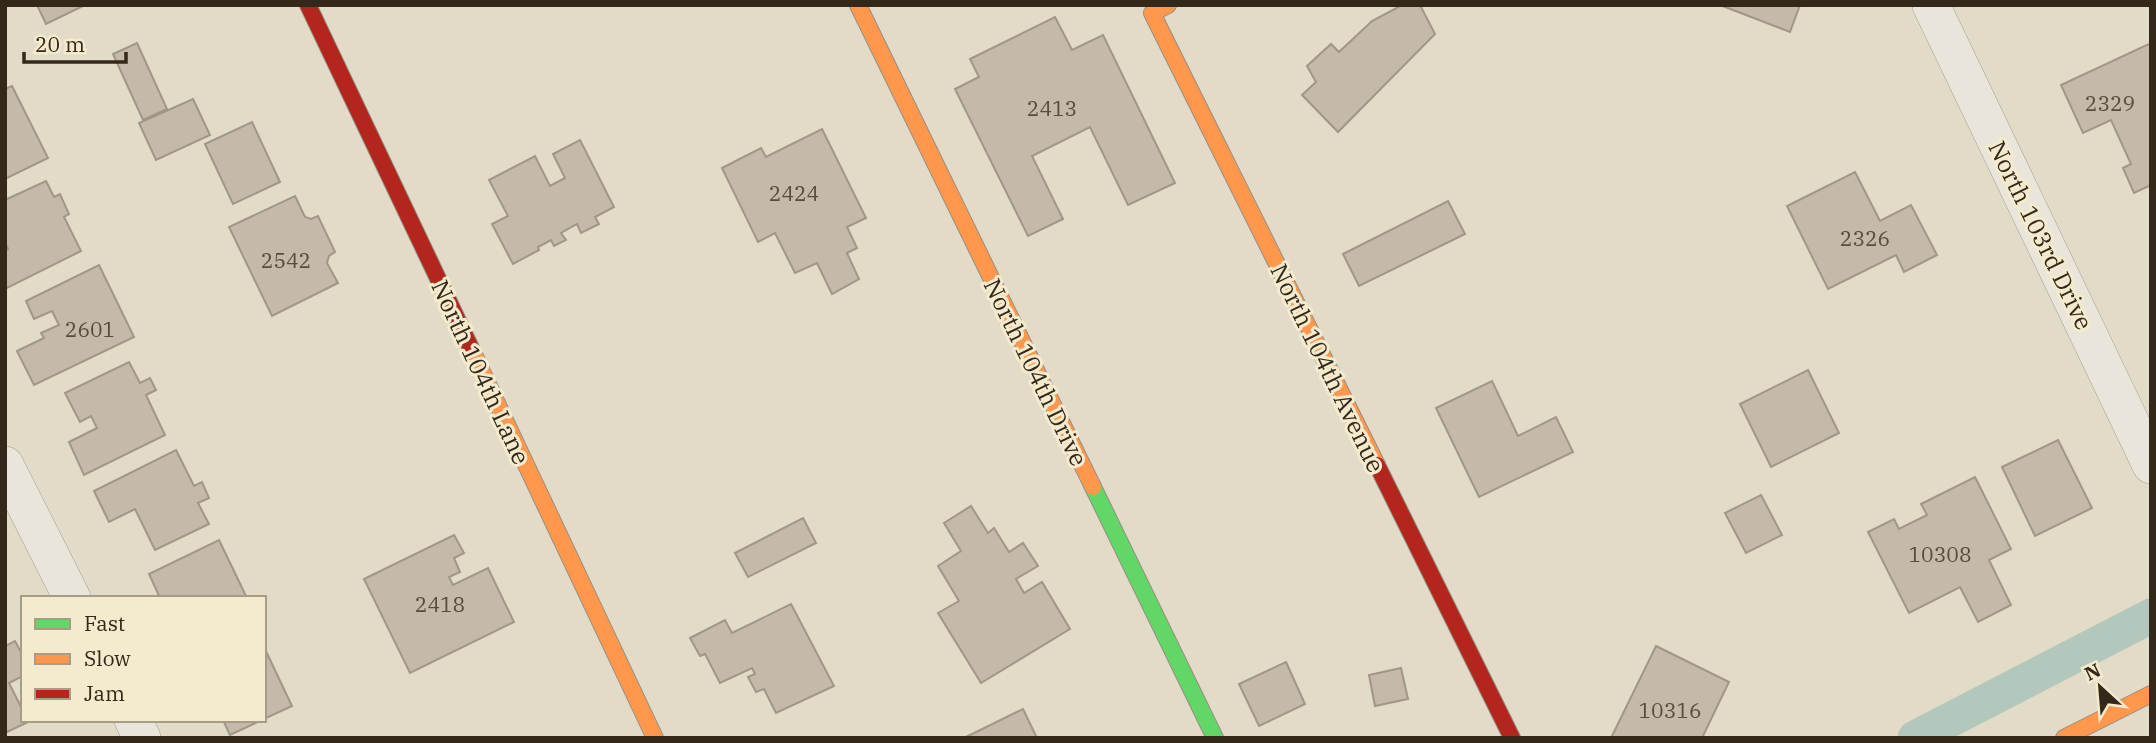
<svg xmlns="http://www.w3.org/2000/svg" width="2156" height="743" font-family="'IBM Plex Serif',serif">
<rect width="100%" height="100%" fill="#e2dbc8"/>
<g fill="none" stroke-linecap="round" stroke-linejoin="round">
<polyline stroke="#b4c7bc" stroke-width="35" points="1915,738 2151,616"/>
</g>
<g fill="#c5b9a9" stroke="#a19688" stroke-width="2">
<polygon points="37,5 85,5 46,24"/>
<polygon points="1402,5 1420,5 1435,34 1338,132 1302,95 1316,82 1307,66 1331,44 1339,52 1372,21"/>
<polygon points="1720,5 1800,5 1790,32"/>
<polygon points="1055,17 1072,50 1103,35 1175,183 1128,205 1090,127 1032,156 1063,219 1028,236 955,89 979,77 970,59"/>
<polygon points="137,43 167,109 143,120 113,54"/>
<polygon points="2151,43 2151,185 2134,193 2123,168 2131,164 2111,120 2083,133 2061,85"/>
<polygon points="12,86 48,158 5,179 5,89"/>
<polygon points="193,99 210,135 156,160 139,123"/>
<polygon points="252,122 280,182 233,204 205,144"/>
<polygon points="822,129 866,218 847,227 857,248 847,253 859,279 832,294 817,263 795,273 775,233 758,242 722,168 761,148 766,157"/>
<polygon points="580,140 614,207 595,217 599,224 581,233 577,224 561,233 566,240 554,246 551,240 538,247 539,250 513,264 492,224 508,216 489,180 535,156 550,186 565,178 553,154"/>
<polygon points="1855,172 1880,221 1911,205 1937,255 1904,272 1896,255 1828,289 1787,206"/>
<polygon points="46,181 54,197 60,194 69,214 64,217 81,251 5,289 5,250 8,249 5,242 5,200"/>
<polygon points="295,196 305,217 311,219 318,216 335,252 329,256 327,263 338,283 272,316 229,227"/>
<polygon points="1448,201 1465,234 1359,286 1343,254"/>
<polygon points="99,265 134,337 34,385 17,351 44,338 41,333 59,325 52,311 34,319 26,301"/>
<polygon points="129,362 140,383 150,378 156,390 146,395 165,435 84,475 69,442 97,428 91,416 80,422 65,393"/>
<polygon points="1808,370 1839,433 1771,467 1740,404"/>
<polygon points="1492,381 1518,436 1556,417 1573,452 1479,497 1436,408"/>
<polygon points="2058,440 2092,508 2035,536 2002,467"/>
<polygon points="176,450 194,486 202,482 209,498 198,503 209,524 155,550 135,509 109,522 94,491"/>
<polygon points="1975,477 2011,549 1989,560 2011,605 1978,622 1960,587 1909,613 1868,532 1894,519 1899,529 1927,515 1921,504"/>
<polygon points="1761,495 1782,535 1746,553 1725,513"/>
<polygon points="971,506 988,533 994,528 1009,552 1023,543 1038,566 1016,579 1024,593 1042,582 1070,629 981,683 938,613 959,601 938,566 961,551 944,523"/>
<polygon points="803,518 816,543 748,577 735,553"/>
<polygon points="454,535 464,553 454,558 460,572 449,577 453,585 488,568 514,622 410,673 364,579"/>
<polygon points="219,540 247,598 160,598 149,574"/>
<polygon points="791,604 834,686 776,713 764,689 756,692 748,677 755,674 752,668 720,683 705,654 700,656 690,638 725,620 732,633"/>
<polygon points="15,641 23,656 23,676 9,683 23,711 23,720 28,722 5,733 5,646"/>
<polygon points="1656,646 1729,682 1702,738 1611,738"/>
<polygon points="264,647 292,706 264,719"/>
<polygon points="1286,662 1305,704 1259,726 1239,684"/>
<polygon points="1401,668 1408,699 1375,706 1369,675"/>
<polygon points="1023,709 1037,738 964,738"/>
<polygon points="223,720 262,720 230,735"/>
</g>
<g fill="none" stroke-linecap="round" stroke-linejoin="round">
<defs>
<g id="street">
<polyline points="1931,5 2151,465"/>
<polyline points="5,465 72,598"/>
<polyline points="133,720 142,738"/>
</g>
<polyline id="fast" points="1093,487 1215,738"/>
<g id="slow">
<polyline points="858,5 1093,487"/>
<polyline points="1168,5 1152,13 1377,465"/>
<polyline points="470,346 655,738"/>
<polyline points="2064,738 2151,694"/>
</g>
<g id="jam">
<polyline points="308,5 470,346"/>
<polyline points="1377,465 1512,738"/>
</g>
</defs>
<use href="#street" stroke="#a6a092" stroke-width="38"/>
<use href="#fast" stroke="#968f82" stroke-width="18"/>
<use href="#slow" stroke="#968f82" stroke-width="18"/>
<use href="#jam" stroke="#968f82" stroke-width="18"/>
<use href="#street" stroke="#eae5da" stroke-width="37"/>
<use href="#fast" stroke="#63d668" stroke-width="16"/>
<use href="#slow" stroke="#ff974d" stroke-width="16"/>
<use href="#jam" stroke="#b3261e" stroke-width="16"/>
</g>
<g text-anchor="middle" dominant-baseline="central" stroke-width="6" stroke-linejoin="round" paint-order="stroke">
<g font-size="21" fill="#584c3e">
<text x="2110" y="103">2329</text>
<text x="1052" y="108">2413</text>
<text x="794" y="193">2424</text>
<text x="1865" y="238">2326</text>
<text x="286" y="260">2542</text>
<text x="90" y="329">2601</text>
<text x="1940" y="554">10308</text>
<text x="440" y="604">2418</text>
<text x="1670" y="710">10316</text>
</g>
<g font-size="24" fill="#34281b" stroke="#f4eacd">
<text transform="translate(2041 235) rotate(64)">North 103rd Drive</text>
<text transform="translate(1328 368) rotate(64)">North 104th Avenue</text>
<text transform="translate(481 372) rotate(65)">North 104th Lane</text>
<text transform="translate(1036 372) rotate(64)">North 104th Drive</text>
</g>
</g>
<rect width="2156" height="743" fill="none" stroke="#34281b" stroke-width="14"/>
<rect x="21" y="596" width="245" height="126" fill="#f4eacd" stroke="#a79c86" stroke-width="2"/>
<rect x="35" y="619" width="35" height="10" fill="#63d668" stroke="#a79c86" stroke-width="2"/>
<text x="84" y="631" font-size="21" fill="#34281b">Fast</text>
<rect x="35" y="654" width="35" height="10" fill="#ff974d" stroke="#a79c86" stroke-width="2"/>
<text x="84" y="666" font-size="21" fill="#34281b">Slow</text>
<rect x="35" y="689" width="35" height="10" fill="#b3261e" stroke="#a79c86" stroke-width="2"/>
<text x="84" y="701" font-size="21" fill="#34281b">Jam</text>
<g transform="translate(2100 687) rotate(334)" stroke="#f4eacd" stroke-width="5" paint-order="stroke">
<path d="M0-5L12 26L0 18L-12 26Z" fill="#34281b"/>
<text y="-10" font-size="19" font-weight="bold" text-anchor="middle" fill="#34281b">N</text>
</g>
<path d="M24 52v10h102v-10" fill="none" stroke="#34281b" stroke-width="3.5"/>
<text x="35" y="52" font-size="21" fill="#34281b" stroke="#f4eacd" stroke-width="5" paint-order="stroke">20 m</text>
</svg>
